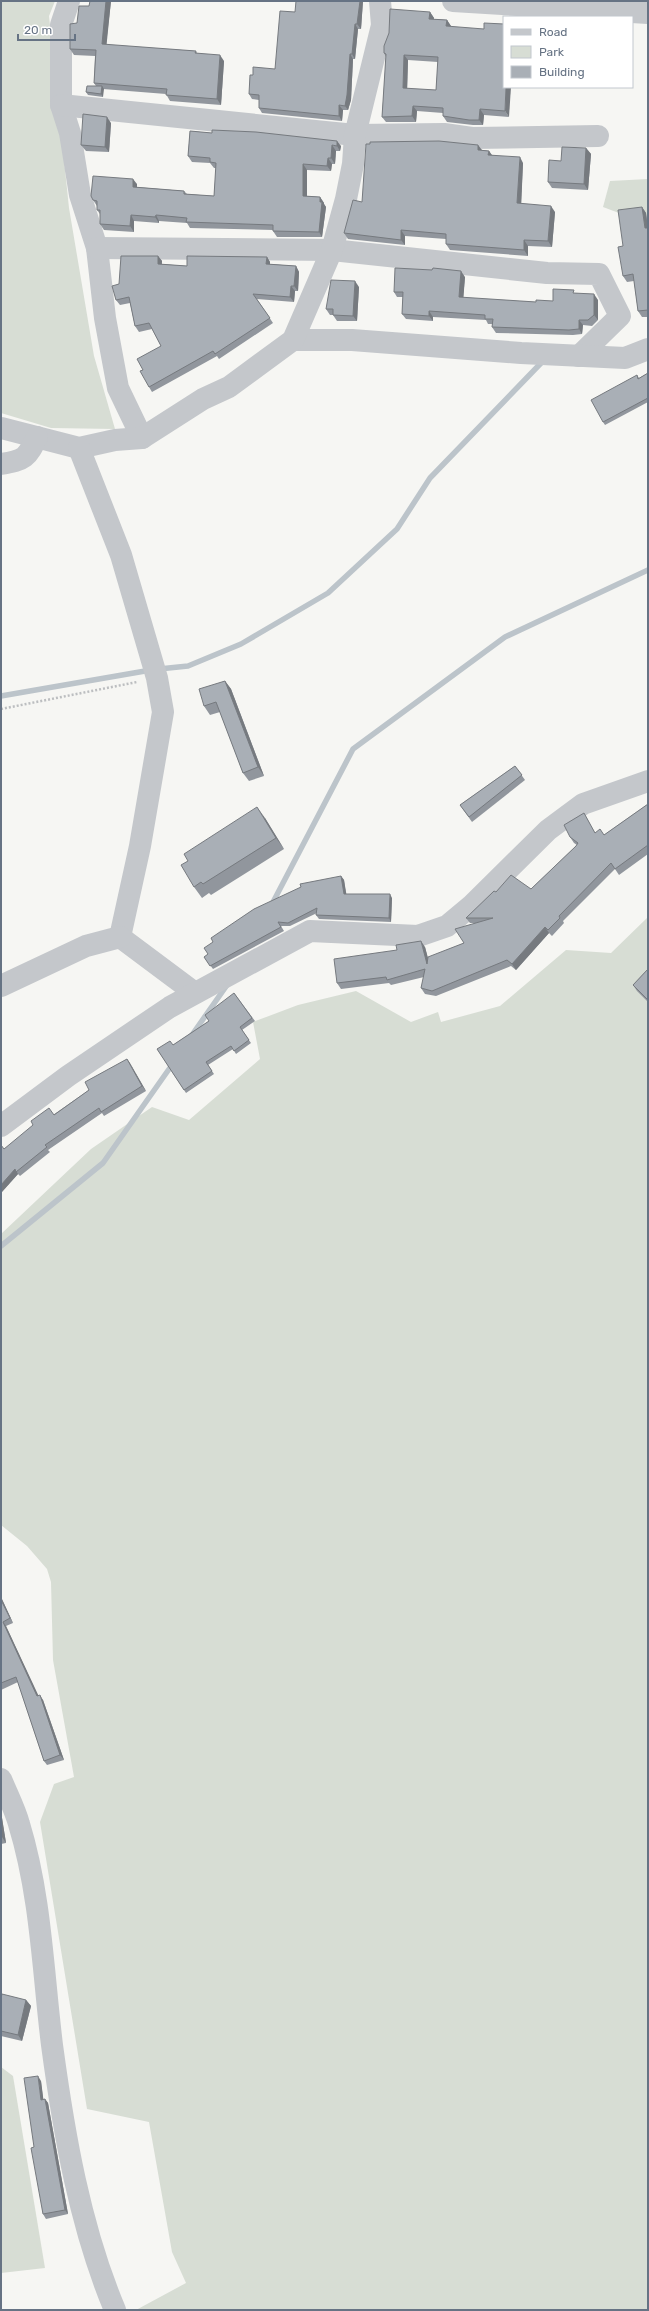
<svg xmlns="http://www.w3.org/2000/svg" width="649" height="2311" font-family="Rubik,sans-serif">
<rect width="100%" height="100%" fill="#f6f6f3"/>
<g fill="#d7ddd4">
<polygon points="1,1 55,1 49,16 69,208 94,356 115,429 51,428 1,413"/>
<polygon points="648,179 648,224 603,207 610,181"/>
<polygon points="648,917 648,2310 136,2310 186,2283 172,2252 149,2122 87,2109 40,1822 54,1784 74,1777 53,1660 51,1582 47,1569 27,1546 1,1525 1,1234 91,1149 152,1107 189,1120 260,1059 253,1022 298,1005 356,991 411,1022 438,1012 441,1022 500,1006 566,950 611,953"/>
<polygon points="1,2067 13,2076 45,2268 1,2273"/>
</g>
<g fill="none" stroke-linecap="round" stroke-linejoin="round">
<g stroke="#bcc4ca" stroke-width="5.5">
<polyline points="159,669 188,666 241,644 328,593 397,529 430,478 543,361"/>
<polyline points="1,696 151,670"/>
<polyline points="271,906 353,749 505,637 648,570"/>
<polyline points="192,1035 227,985"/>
<polyline points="1,1246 103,1163 174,1062"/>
</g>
<polyline stroke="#bcbec0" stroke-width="2.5" stroke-dasharray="2 2" stroke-linecap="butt" points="1,709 137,682"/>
<g stroke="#c4c7cb" stroke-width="22">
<polyline points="69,1 61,25 61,105 70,133 80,195 97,248 105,318 118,388 142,438"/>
<polyline points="453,1 648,13"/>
<polyline points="61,105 355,135 444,134 472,138 598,136"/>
<polyline points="97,248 332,250 547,273 599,274 620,316 579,356"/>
<polyline points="293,340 352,340 521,353 625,358 648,349"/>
<polyline points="1,428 79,448 115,440 142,438 203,399 229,387 293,340 332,250 346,199 353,164 355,135 382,25 380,1"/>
<polyline points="79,448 121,555 157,678 163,712 140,846 120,937"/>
<path d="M1 464C25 460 27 458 37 437"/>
<polyline points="120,937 195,993"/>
<polyline points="1,986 86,946 120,937"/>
<polyline points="1,1126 68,1076 170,1007 310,931 418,936 447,926 471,906 548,830 583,804 648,781"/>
<path d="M1 1779C7 1794 15 1809 19 1824 41 1896 43 1972 52 2045 64 2134 80 2227 115 2310"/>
</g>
</g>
<g fill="#91969d" fill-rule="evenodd">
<polygon points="111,1 106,45 196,51 197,53 224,61 221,105 170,101 166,94 103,89 103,97 88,95 86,92 96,86 94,83 95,56 74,55 70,49 77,23 89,6"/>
<polygon points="363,1 361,29 358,29 355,59 353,59 351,100 348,110 343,110 342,121 262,113 259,108 259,100 252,99 249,94 275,69 295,12"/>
<path d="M430 12 434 18 433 19 447 20 509 117 484 115 483 125H473L447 122 443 116V113L417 111 416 122H386L382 117 386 57 384 53ZM408 60 438 62 436 90 407 89Z"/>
<polygon points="111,123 109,152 86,151 81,145"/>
<polygon points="190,131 341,146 340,151 336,151 335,164 332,164 331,171 307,170 307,196 320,197 324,203 324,204 326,207 322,237 277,237 273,231 273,230 190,228 187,223 159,221 159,223 134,221 134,232 104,230 100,224 100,214 97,210 97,206 93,200 137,184 137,187 184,191 187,194 214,196 216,168 214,168 210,163 192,162 188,156"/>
<polygon points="586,148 591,154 588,190 552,188 548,182 561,161"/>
<polygon points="482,150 489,151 492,155 523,163 521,203 555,212 552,247 528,246 528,256 450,250 446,244 446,239 405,236 405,245 348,239 344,233 362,202"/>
<polygon points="642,207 646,213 648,228 648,317 642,317 638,311 634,281 627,282 623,276 623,246"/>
<polygon points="158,256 162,261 162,264 187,266 267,257 270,262 270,264 296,266 299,272 298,291 295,291 294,302 257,299 273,323 219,359 217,356 152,392 149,387 143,370 161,346 152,329 139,332 135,326 130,303 120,305 116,300 119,284"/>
<polygon points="465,277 463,298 536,302 553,301 576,293 598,300 598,320 592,326 583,325 582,334 573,335 496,333 492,327 492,324 488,324 486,320 433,317 433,321 406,319 402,314 403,297 397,297 394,292"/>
<polygon points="359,287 357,321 337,321 333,315 330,315 326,309"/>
<polygon points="648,373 648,402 605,425 603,422 637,375 639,378"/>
<polygon points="225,681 231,689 264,776 249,781 243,773 220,712 210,715 204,706"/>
<polygon points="515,766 525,780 472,822 460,805"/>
<polygon points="648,804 648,854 619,875 615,869 563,921 564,923 552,936 549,933 516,970 511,966 436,996 425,994 421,988 424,977 391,985 389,983 341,989 337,983 425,947 428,959 464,943 474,923 470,923 466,918 496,892 531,889 576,846 577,845 574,843 570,837 584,813 595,833 604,835"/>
<polygon points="265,818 284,849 211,895 209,893 202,898 194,887"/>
<polygon points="341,876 344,880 346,894 392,898 391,922 319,919 316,915 317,913 290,926 281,926 284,931 213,969 204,957"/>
<polygon points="648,969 648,1002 637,991 633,985"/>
<polygon points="234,993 255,1021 242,1030 251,1043 236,1054 233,1049 208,1065 214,1074 186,1093 157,1049 173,1045 209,1021"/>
<polygon points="127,1059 146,1091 104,1116 102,1113 48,1150 50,1152 20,1176 18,1174 1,1193 4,1149 89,1090"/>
<polygon points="1,1597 13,1623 6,1626 38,1696 43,1700 64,1760 47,1765 44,1761 18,1682 1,1690"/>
<polygon points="1,1817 2,1818 6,1843 1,1844"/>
<polygon points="1,1998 26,2000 31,2006 22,2041 1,2036"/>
<polygon points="41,2081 43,2099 45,2099 48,2103 68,2214 46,2219 43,2214 34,2147"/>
</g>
<g fill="#767a7f">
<polygon points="106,1 111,1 106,50 102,44"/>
<polygon points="360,1 363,1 361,29 357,24"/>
<polygon points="430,12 434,18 433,25 429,19"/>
<polygon points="447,20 451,26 446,26"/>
<polygon points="355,24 358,29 355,59 352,54"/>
<polygon points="350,54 353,59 351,100 348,110 345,106"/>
<polygon points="220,55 224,61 221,105 217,99"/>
<polygon points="404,55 408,60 407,94 403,88"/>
<polygon points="102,86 104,89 103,97 101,94"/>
<polygon points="506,87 511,87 509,117 505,111"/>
<polygon points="339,105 343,110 342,121 339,116"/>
<polygon points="413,106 417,111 416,122 412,116"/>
<polygon points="480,109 484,115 483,125 479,120"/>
<polygon points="107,117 111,123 109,152 105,147"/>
<polygon points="337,141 341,146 340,151 337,146"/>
<polygon points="332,145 336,151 335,164 331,158"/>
<polygon points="478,145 482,150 478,150"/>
<polygon points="586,148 591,154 588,190 584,184"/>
<polygon points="489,151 493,157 488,155"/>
<polygon points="520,157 523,163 521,209 517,203"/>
<polygon points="328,158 332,164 331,171 327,166"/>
<polygon points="303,164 307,170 307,202 303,196"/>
<polygon points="133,179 137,184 137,193 133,187"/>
<polygon points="320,197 324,203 324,204 326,207 322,237 319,232"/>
<polygon points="551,206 555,212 552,247 548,241"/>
<polygon points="642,207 646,213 648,228 645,228"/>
<polygon points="131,215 134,221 134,232 130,226"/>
<polygon points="156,215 159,221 159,223 155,217"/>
<polygon points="401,230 405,236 405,245 401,240"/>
<polygon points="524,240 528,246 528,256 524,250"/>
<polygon points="158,256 162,261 161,269 158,264"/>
<polygon points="267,257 270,262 270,269 266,264"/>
<polygon points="296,266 299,272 298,291 294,286"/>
<polygon points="461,271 465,277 463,303 459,297"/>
<polygon points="355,281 359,287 357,321 353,316"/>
<polygon points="291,286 295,291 294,302 290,297"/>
<polygon points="594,294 598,300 598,320 594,315"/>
<polygon points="429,311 433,317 433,321 429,316"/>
<polygon points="579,320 583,325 582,334 579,329"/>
<polygon points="225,681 231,689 264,776 258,767"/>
<polygon points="257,807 265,818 284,849 276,838"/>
<polygon points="341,876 344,880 347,898 344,894"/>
<polygon points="390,894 392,898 391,922 389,918"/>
<polygon points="545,927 549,933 516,970 512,964"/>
<polygon points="421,941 425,947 431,969 427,964"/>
<polygon points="127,1059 130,1063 146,1091 142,1086"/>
<polygon points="15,1169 18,1174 1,1193 1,1185"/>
<polygon points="1,1597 13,1623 10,1618 1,1600"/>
<polygon points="3,1622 6,1626 41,1701 37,1696"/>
<polygon points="40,1695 43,1700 64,1760 60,1755"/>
<polygon points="1,1817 2,1818 6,1843 2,1837 1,1832"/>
<polygon points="26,2000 31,2006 22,2041 18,2035"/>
<polygon points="38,2076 41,2081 44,2104 41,2100"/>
<polygon points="45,2099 48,2103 68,2214 65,2210"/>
</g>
<g fill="#a9afb6" stroke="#767a7f" fill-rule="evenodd">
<polygon points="90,1 106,1 102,44 196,51 195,53 220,55 217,99 166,95 167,89 94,83 96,50 70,49 70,24 77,23 79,6 89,6"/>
<polygon points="296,1 360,1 357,24 355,24 352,54 350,54 347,95 345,106 339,105 339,116 259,108 259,95 249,94 250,75 253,75 253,67 275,69 280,11 295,12"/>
<path d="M390 9 430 12 429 19 447 20 446 26 484 29V23L504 24V87H506L505 111 480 109 479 120H469L443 116V108L413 106 412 116 382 117 386 54 384 53V46L389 33ZM404 55 438 57 436 90 403 88Z"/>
<polygon points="87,86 102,86 101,94 86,92"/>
<polygon points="83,114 107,117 105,147 81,145"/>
<polygon points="212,130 256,132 337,141 337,146 332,145 331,158 328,158 327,166 303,164 303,196 320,197 320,202 322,202 319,232 273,231 273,225 186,222 187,218 156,215 155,217 131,215 130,226 100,224 100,210 97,210 97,201 93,200 91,196 93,176 133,179 133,187 184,191 184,194 214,196 216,163 210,162 210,158 188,156 190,131 212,133"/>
<polygon points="439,141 478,145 478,150 489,151 488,155 520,157 517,203 551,206 548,241 524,240 524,250 446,244 446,234 401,230 401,240 344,233 353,200 362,202 366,144 370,144 370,142"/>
<polygon points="562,147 586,148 584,184 548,182 549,160 561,161"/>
<polygon points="642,207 645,228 648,228 648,310 638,311 633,274 623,276 618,247 623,246 618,210"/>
<polygon points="121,256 158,256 158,264 187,266 187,256 267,257 266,264 296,266 294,286 291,286 290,297 253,294 270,318 215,354 213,351 149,387 140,371 143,370 137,359 161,346 149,323 135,326 129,297 116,300 112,286 119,284"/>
<polygon points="395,268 432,270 433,268 461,271 459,297 536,302 536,300 553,301 553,289 574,290 573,293 594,294 594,315 588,320 579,320 579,329 569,330 492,327 493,319 485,319 485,315 429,311 429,316 402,314 403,292 394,292"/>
<polygon points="331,280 355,281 353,316 333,315 333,309 326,309"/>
<polygon points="648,373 648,398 603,422 591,400 637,375 638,379"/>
<polygon points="225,681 258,767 243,773 216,702 204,706 199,689"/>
<polygon points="515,766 522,775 469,817 460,805"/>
<polygon points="648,804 648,845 615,869 611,863 559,916 560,918 548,930 545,927 512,964 507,960 432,991 421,988 425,969 387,980 386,977 337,983 334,959 397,950 396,945 421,941 427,964 428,957 464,943 455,929 493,918 466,918 494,891 496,892 511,875 531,889 576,846 578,843 570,837 564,825 584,813 595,833 600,829 604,835"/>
<polygon points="257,807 276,838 203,884 201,882 194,887 181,865 188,861 184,854"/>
<polygon points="341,876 344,894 390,894 389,918 316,915 317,908 288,923 278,922 281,927 210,966 204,957 208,954 204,948 213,942 211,938 254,909 301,887 300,884"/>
<polygon points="648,969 648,1000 633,985"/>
<polygon points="234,993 252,1018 240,1027 249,1040 234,1051 231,1046 206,1062 212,1071 184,1090 157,1049 170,1041 173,1045 209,1021 205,1015"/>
<polygon points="127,1059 142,1086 101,1112 99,1108 45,1145 47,1147 16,1172 15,1169 1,1185 1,1145 4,1149 33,1125 31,1121 49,1108 54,1115 89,1090 85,1082"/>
<polygon points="1,1600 10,1618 3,1622 37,1696 40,1695 60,1755 44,1761 16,1677 1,1683"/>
<polygon points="2,1994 26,2000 18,2035 1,2031 1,1998"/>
<polygon points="38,2076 41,2100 45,2099 65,2210 43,2214 31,2148 34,2147 24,2078"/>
</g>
<rect width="649" height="2311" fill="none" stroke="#667384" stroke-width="4"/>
<rect x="503" y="16" width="130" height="72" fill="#ffffff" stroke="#c2c7ce"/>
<rect x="511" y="29" width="20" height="6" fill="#c4c7cb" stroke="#c2c7ce"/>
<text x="539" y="36" font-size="12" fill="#667384">Road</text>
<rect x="511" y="46" width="20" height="12" fill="#d7ddd4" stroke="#c2c7ce"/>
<text x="539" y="56" font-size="12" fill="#667384">Park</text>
<rect x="511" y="66" width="20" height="12" fill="#a9afb6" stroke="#c2c7ce"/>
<text x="539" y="76" font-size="12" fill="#667384">Building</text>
<path d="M18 34v6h57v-6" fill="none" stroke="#667384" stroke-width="2"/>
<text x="24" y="34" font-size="12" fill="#667384" stroke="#ffffff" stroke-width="3" paint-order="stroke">20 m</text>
</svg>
